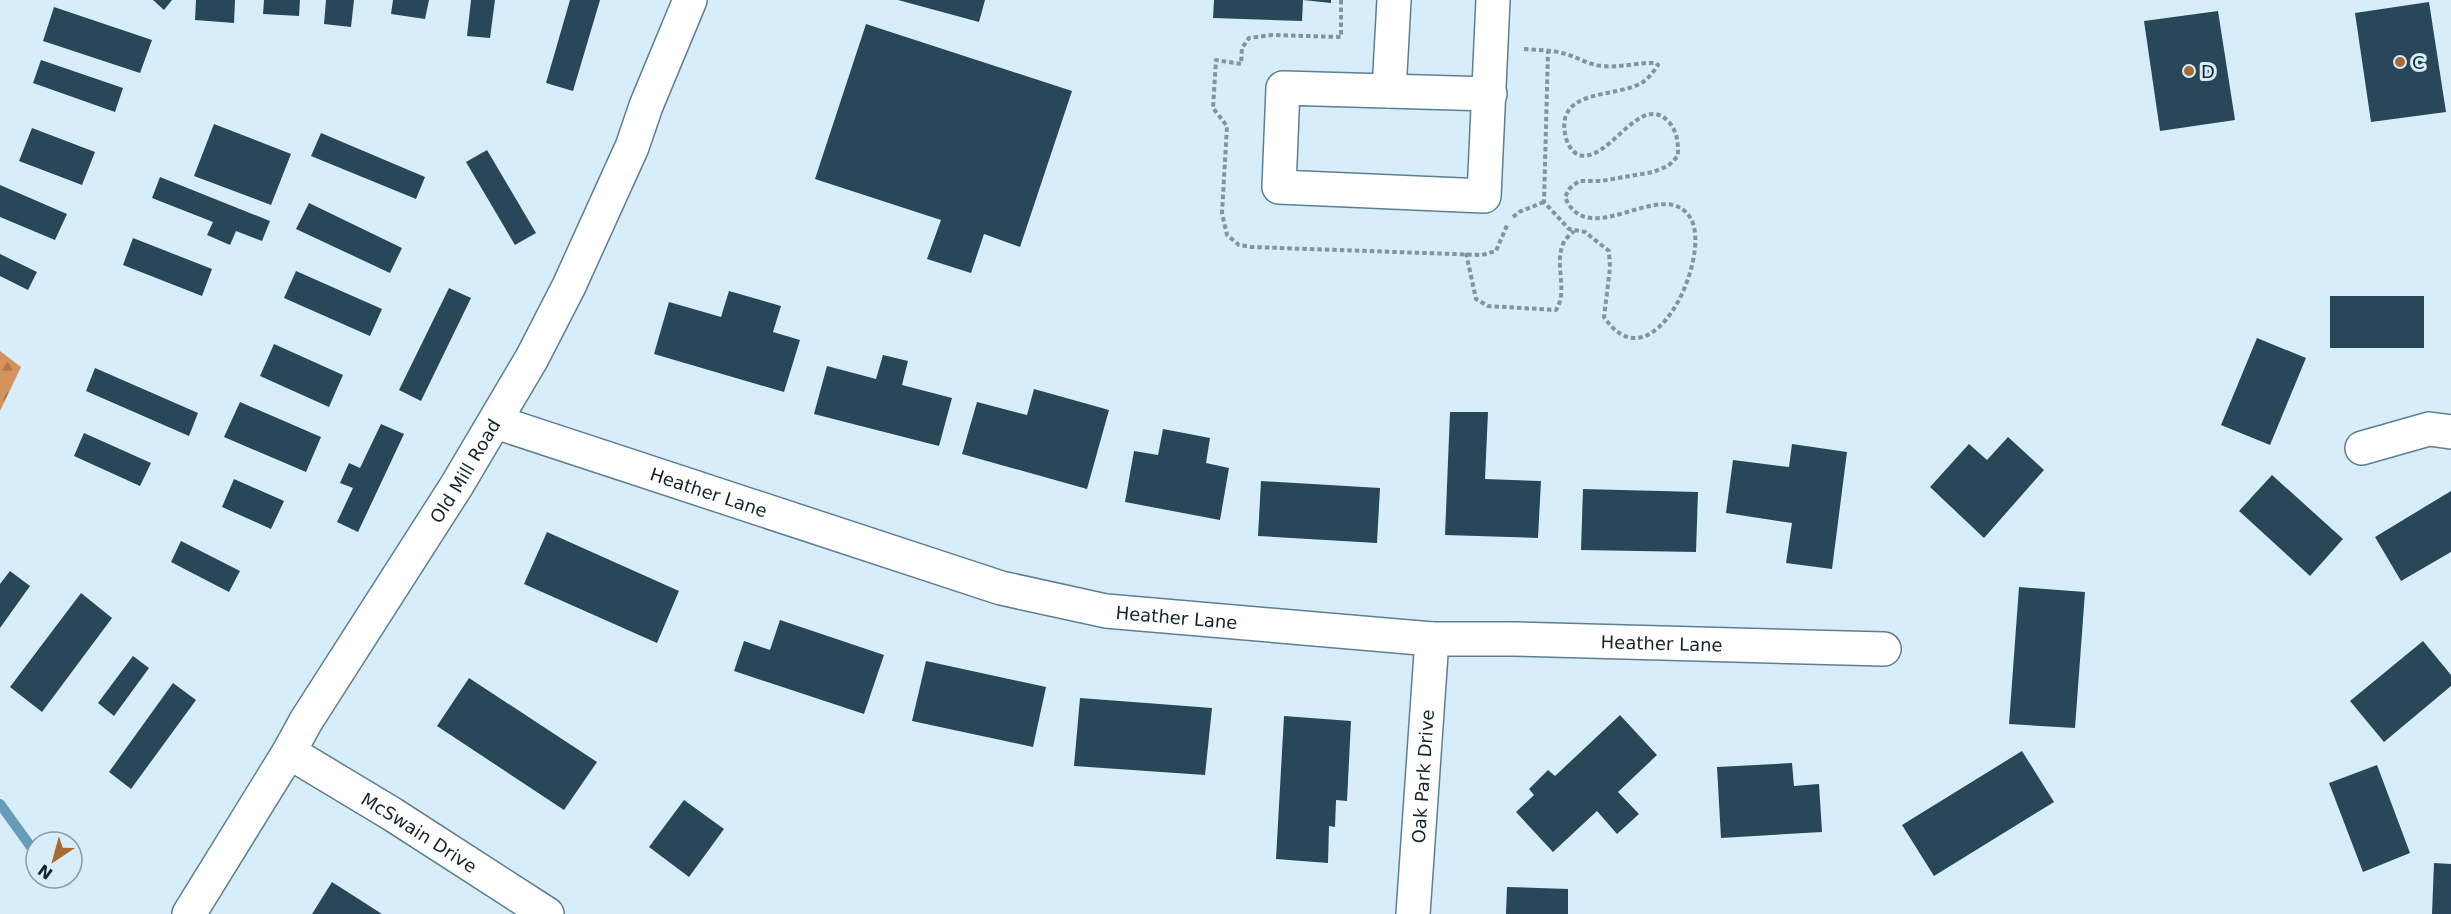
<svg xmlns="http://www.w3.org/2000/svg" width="2451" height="914" font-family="'DejaVu Sans',sans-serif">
<defs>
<pattern id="forest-firs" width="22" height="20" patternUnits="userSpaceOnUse" patternTransform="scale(1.5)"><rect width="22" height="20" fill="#d3935a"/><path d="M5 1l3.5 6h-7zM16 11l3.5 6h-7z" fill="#aa784b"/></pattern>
</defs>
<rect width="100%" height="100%" fill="#d7edfa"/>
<polygon fill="url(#forest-firs)" points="0,351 21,367 0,411"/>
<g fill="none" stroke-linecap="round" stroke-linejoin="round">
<g stroke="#689bb8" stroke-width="10">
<polyline points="0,804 36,854"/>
<polyline points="55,878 58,882"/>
</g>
</g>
<g fill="#28485a">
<polygon points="153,0 172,0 164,10"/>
<polygon points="196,0 235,0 234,23 195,20"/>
<polygon points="264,0 300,0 299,16 263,14"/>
<polygon points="326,0 354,0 351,27 324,24"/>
<polygon points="393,0 429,0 425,19 391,14"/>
<polygon points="471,0 495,0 490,38 467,36"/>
<polygon points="570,0 600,0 573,91 546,83"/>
<polygon points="898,0 985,0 979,22"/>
<polygon points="1214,0 1331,0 1331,3 1303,0 1302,21 1213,18"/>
<polygon points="2429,2 2446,112 2371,122 2355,13"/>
<polygon points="54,7 152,40 140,73 43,41"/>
<polygon points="2218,11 2235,120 2160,131 2144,21"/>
<polygon points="866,24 1072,91 1020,247 984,234 971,273 927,259 941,220 815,179"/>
<polygon points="41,60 123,88 115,112 33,83"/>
<polygon points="214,124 291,154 271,205 194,176"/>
<polygon points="32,128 95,152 82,185 19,161"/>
<polygon points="321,133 425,177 416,199 311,156"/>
<polygon points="487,150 536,233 515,245 466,162"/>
<polygon points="160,177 270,221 262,241 236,231 230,245 207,235 213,222 152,198"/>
<polygon points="0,185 67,214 55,240 0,217"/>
<polygon points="309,203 402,248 390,273 296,229"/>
<polygon points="133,238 212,269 202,296 123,265"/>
<polygon points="0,254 37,272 28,290 0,276"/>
<polygon points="296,271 382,309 370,336 284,298"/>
<polygon points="449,288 471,298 421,401 399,390"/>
<polygon points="729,291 781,306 773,332 800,340 784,392 654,354 669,302 721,317"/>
<rect x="2330" y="296" width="94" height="52"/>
<polygon points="2257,338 2306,358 2270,445 2221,425"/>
<polygon points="274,344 343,375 329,407 260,376"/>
<polygon points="883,355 908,361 902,385 952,398 939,446 814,414 827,366 876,379"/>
<polygon points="95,368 198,413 189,436 86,391"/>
<polygon points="1034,389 1109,410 1087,489 962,454 977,402 1027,415"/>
<polygon points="240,402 321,437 306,472 224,437"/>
<polygon points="1450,412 1488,412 1485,479 1541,481 1538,538 1445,535"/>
<polygon points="381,424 404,434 358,532 337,522 353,488 340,483 349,463 360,468"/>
<polygon points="1163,429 1210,438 1206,463 1229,468 1220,520 1125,502 1134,451 1158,455"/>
<polygon points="84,433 151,463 140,486 74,456"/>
<polygon points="2008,437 2044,470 1984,538 1930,487 1969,444 1987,460"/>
<polygon points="1792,444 1847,452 1832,569 1786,563 1792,523 1726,513 1733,460 1789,467"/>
<polygon points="2272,475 2343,539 2310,576 2239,511"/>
<polygon points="234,479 284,501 271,529 222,507"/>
<polygon points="1261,481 1380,488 1377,543 1258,536"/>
<polygon points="1583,489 1698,492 1696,552 1581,550"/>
<polygon points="2451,491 2451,552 2401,581 2375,537"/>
<polygon points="547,532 679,591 657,643 524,584"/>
<polygon points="181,541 240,571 229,592 171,562"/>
<polygon points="10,571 30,586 0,628 0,584"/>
<polygon points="2019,587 2085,592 2075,728 2009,724"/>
<polygon points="81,593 112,618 42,712 10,687"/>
<polygon points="780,620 884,655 864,714 734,671 744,641 770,650"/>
<polygon points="2423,641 2451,675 2451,686 2384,742 2350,701"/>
<polygon points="133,656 149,668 114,716 98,703"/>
<polygon points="926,661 1046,687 1033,747 912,721"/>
<polygon points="469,678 597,762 564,810 437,726"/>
<polygon points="173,683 196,700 131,789 109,772"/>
<polygon points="1080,698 1212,708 1205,775 1074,766"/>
<polygon points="1620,715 1657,755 1618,792 1639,814 1617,834 1597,811 1553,852 1516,812 1534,795 1529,789 1548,770 1555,776"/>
<polygon points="1284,716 1351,721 1347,801 1336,800 1335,827 1329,826 1328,863 1276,859"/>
<polygon points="2022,751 2054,802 1934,876 1902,825"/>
<polygon points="1792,763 1794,786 1819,784 1822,832 1721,838 1717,767"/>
<polygon points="2377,765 2410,853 2363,872 2329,783"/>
<polygon points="684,800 724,829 689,877 649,847"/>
<polygon points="2434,863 2451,864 2451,914 2432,914"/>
<polygon points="332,882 382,914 312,914"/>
<polygon points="1507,887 1568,889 1568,914 1506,914"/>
</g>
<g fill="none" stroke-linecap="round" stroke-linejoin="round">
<defs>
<g id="minor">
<polyline points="1389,91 1394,0"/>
<polyline points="1490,94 1283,88 1279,187 1484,196 1493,0"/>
<path id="s1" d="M496 422 1001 588 1106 611 1432 639H1514L1884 649"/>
<polyline points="2362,448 2429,429 2451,432"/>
<path id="s2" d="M289 752 392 814 547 914"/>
<path id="s3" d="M189 914 289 752 306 721 457 485 532 358 569 286 632 147 646 106 690 0"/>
<path id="s4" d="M1413 914 1432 639"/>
</g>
</defs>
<use href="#minor" stroke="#5d7f93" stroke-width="36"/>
<g stroke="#81949f" stroke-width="4" stroke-dasharray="4.5 3" stroke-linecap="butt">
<polyline points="1341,0 1341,37 1272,35 1249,38 1242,48 1241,64 1216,60 1213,108 1227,126 1222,213 1227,235 1239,245 1252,247 1482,255 1496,251 1508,223"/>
<path d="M1524 49C1537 50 1551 50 1562 53 1576 56 1588 65 1603 66 1621 68 1638 62 1656 63L1658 65C1654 71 1649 78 1643 82 1616 99 1553 87 1566 138 1568 145 1572 152 1579 155 1609 164 1640 90 1669 122 1678 133 1678 143 1678 156L1668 166 1653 172 1601 181H1579L1570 188 1565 197C1588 254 1665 173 1691 219 1712 256 1653 389 1604 317L1610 268 1609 251 1585 232 1569 229 1544 202 1548 51"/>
<polyline points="1513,217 1519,212 1544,202"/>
<path d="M1466 253 1476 299 1488 306 1556 310C1569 290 1553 263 1564 242 1566 238 1571 234 1574 231"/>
</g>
<use href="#minor" stroke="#fff" stroke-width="33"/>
</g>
<g fill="#a86a30" stroke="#d7edfa" stroke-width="2">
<circle cx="2400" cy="62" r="6"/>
<circle cx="2189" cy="71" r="6"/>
</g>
<g text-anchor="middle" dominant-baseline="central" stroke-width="6" stroke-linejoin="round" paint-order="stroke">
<g font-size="18" fill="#15232b" stroke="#d7edfa" text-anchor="start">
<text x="2412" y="62">C</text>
<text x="2201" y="71">D</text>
</g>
<g font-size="18" fill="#15232b" stroke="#d7edfa">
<text stroke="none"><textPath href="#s3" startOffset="522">Old Mill Road</textPath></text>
<text stroke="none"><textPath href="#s1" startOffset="224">Heather Lane</textPath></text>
<text stroke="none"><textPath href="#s1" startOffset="710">Heather Lane</textPath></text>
<text stroke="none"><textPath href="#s1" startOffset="1196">Heather Lane</textPath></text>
<text stroke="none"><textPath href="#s4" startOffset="138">Oak Park Drive</textPath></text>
<text stroke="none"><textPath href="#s2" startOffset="153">McSwain Drive</textPath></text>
</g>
</g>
<g transform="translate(54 860) rotate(216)"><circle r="28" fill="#d7edfa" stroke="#899ca7" stroke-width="1.5"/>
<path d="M0-4.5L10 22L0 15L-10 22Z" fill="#a86a30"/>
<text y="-9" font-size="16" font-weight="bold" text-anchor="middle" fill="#15232b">N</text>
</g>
</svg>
